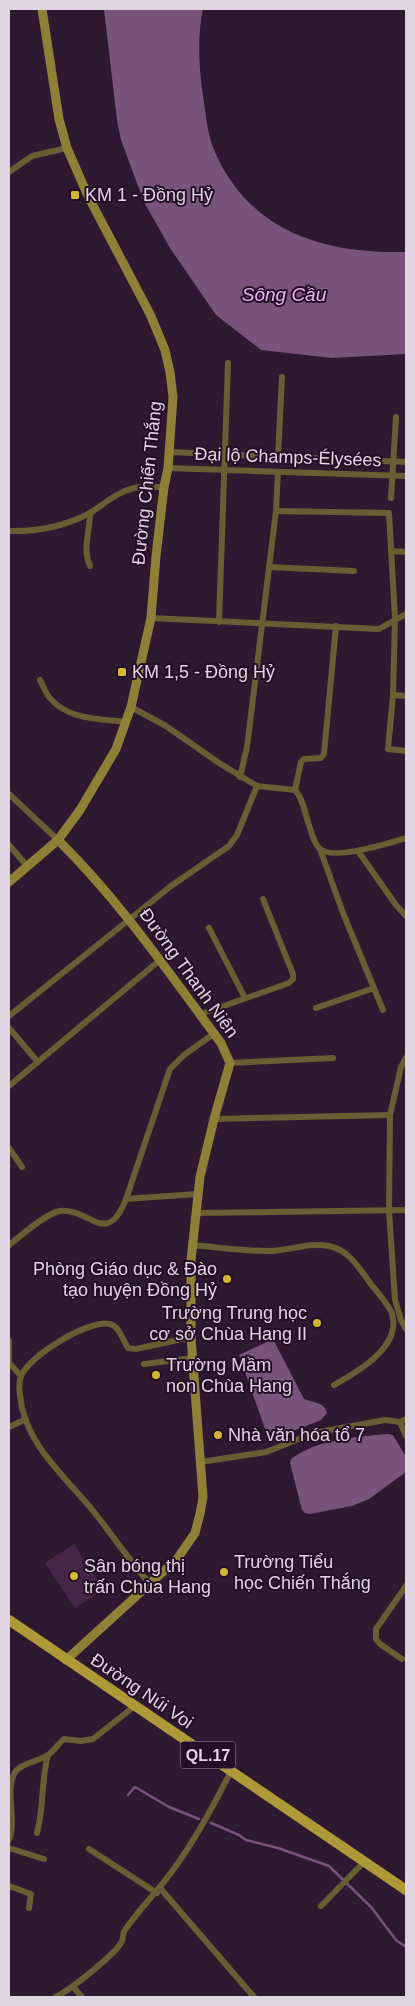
<svg xmlns="http://www.w3.org/2000/svg" width="415" height="2006" font-family="Helvetica,sans-serif">
<rect width="100%" height="100%" fill="#2e1a30"/>
<polygon fill="#452548" points="74,1544 104,1589 75,1608 45,1563"/>
<g fill="#78537c">
<path d="M104 9H203C197 36 199 69 203 96 206 114 207 134 215 152 250 232 324 254 406 252V354L332 358 261 350 216 315 170 248 144 202 121 140 117 120Z"/>
<path d="M273 1339 304 1399C313 1403 325 1402 327 1413L321 1420 270 1440H269L239 1355Z"/>
<path d="M388 1434 393 1435 406 1457V1472L369 1499 352 1506 310 1514 305 1513 302 1510 290 1463 291 1459C318 1439 355 1437 388 1434Z"/>
</g>
<g fill="none" stroke-linecap="round" stroke-linejoin="round">
<g stroke="#78537c" stroke-width="2.5">
<polyline points="128,1795 135,1787 169,1807 199,1819"/>
<polyline points="211,1823 239,1835 246,1840 278,1848 329,1866 371,1907 396,1940 406,1947"/>
</g>
<g stroke="#685e33" stroke-width="6">
<polyline points="9,172 32,156 67,148"/>
<polyline points="169,452 406,462"/>
<polyline points="278,456 282,377"/>
<polyline points="168,468 406,476"/>
<polyline points="391,498 396,417"/>
<polyline points="276,511 389,513 395,619 393,695 388,749 406,751"/>
<path d="M90 513C90 533 82 548 90 566"/>
<path d="M9 531C36 532 66 526 90 513 104 504 117 492 134 488 143 486 154 487 164 487"/>
<polyline points="391,551 406,552"/>
<polyline points="269,567 354,571"/>
<polyline points="151,618 379,629 406,614"/>
<polyline points="219,622 228,363"/>
<path d="M40 680C43 685 45 692 49 697 67 720 100 719 126 722"/>
<polyline points="393,695 406,696"/>
<path d="M131 707 166 726 219 763 257 786 295 790C303 798 305 814 309 825 312 833 313 843 320 849 334 861 390 843 406 838"/>
<polyline points="240,777 247,747 276,511 278,472"/>
<polyline points="295,790 301,762 304,759 321,758 324,754 336,626"/>
<polyline points="9,794 58,840"/>
<polyline points="9,845 28,867"/>
<polyline points="320,849 343,913 383,1010"/>
<polyline points="358,851 396,905 406,916"/>
<polyline points="209,928 245,998"/>
<polyline points="316,1008 374,988"/>
<polyline points="201,1014 289,983 293,979 293,974 263,899"/>
<polyline points="9,1016 171,886 229,846 237,835 257,786"/>
<polyline points="9,1028 38,1062"/>
<polyline points="406,1058 401,1067 390,1115 389,1211 395,1300 401,1320 406,1329"/>
<polyline points="230,1063 333,1058"/>
<polyline points="9,1086 160,960"/>
<polyline points="214,1119 390,1115"/>
<polyline points="9,1148 22,1167"/>
<polyline points="126,1199 197,1194"/>
<polyline points="195,1213 406,1210"/>
<path d="M9 1245C21 1236 46 1213 60 1211 90 1208 107 1248 126 1199L170 1069 184 1055 215 1033"/>
<path d="M192 1245C217 1247 243 1251 268 1251 289 1251 308 1242 329 1246 348 1250 357 1265 368 1280 374 1289 389 1304 392 1314 402 1347 357 1372 334 1385"/>
<polyline points="9,1341 9,1360"/>
<polyline points="9,1363 21,1376"/>
<polyline points="144,1364 193,1358"/>
<polyline points="406,1419 400,1422 406,1436"/>
<polyline points="9,1427 26,1419"/>
<polyline points="201,1462 266,1452 314,1433 385,1420 400,1422"/>
<path d="M150 1584C130 1561 113 1536 94 1512 66 1477 24 1444 20 1395 19 1389 19 1382 21 1376 29 1356 89 1319 110 1324 119 1326 123 1340 128 1348L136 1349 191 1337"/>
<polyline points="402,1659 380,1644 376,1639 376,1629 406,1586"/>
<path d="M37 1833C44 1807 41 1781 48 1755"/>
<path d="M9 1840C17 1820 5 1792 14 1774 20 1763 38 1762 48 1755 54 1751 58 1744 64 1739L81 1741 93 1739 136 1705"/>
<polyline points="9,1848 44,1859"/>
<polyline points="89,1849 157,1893"/>
<polyline points="9,1886 31,1894 29,1908"/>
<polyline points="160,1888 254,1997"/>
<polyline points="321,1906 365,1861"/>
<polyline points="73,1987 82,1997"/>
<path d="M55 1997C68 1992 117 1953 122 1941 124 1937 122 1933 125 1930 139 1909 158 1891 173 1870 196 1839 214 1805 231 1771"/>
</g>
<g stroke="#8f7f37" stroke-width="9">
<path d="M58 840C120 901 169 973 221 1043L230 1063 214 1119 200 1177 191 1260V1337L203 1497 200 1514 195 1533 177 1559 66 1660"/>
<polyline points="9,882 58,840 80,810 116,749 131,707 151,618 156,556 164,487 168,468 173,397 170,372 165,350 150,314 88,196 67,148 59,119 42,9"/>
</g>
<polyline stroke="#ae9837" stroke-width="10" points="9,1620 406,1890"/>
</g>
<g fill="#d2b736" stroke="#241026" stroke-width="2">
<rect x="70" y="190" width="10" height="10" rx="2.5"/>
<rect x="117" y="667" width="10" height="10" rx="2.5"/>
<circle cx="227" cy="1279" r="5"/>
<circle cx="317" cy="1323" r="5"/>
<circle cx="156" cy="1375" r="5"/>
<circle cx="218" cy="1435" r="5"/>
<circle cx="224" cy="1572" r="5"/>
<circle cx="74" cy="1576" r="5"/>
</g>
<g text-anchor="middle" dominant-baseline="central" stroke-width="4" stroke-linejoin="round" paint-order="stroke">
<rect fill="#241026" stroke="#a898aa" stroke-width="1" x="180.5" y="1741.5" width="55" height="27" rx="4"/>
<g font-size="16" font-weight="bold" fill="#e0d3e2">
<text x="208" y="1755">QL.17</text>
</g>
<g font-size="18" fill="#e0d3e2" stroke="#241026" text-anchor="start">
<text x="85" y="195">KM 1 - Đồng Hỷ</text>
<text x="132" y="672">KM 1,5 - Đồng Hỷ</text>
<text x="217" y="1269" text-anchor="end">Phòng Giáo dục &amp; Đào<tspan x="217" dy="21">tạo huyện Đồng Hỷ</tspan></text>
<text x="307" y="1313" text-anchor="end">Trường Trung học<tspan x="307" dy="21">cơ sở Chùa Hang II</tspan></text>
<text x="166" y="1365">Trường Mầm<tspan x="166" dy="21">non Chùa Hang</tspan></text>
<text x="228" y="1435">Nhà văn hóa tổ 7</text>
<text x="234" y="1562">Trường Tiểu<tspan x="234" dy="21">học Chiến Thắng</tspan></text>
<text x="84" y="1566">Sân bóng thị<tspan x="84" dy="21">trấn Chùa Hang</tspan></text>
</g>
<g font-size="18" fill="#e0d3e2" stroke="#241026">
<text transform="translate(288 457) rotate(2)">Đại lộ Champs-Élysées</text>
<text transform="translate(147 483) rotate(-84)">Đường Chiến Thắng</text>
<text transform="translate(189 973) rotate(54)">Đường Thanh Niên</text>
<text transform="translate(142 1691) rotate(34)">Đường Núi Voi</text>
</g>
<g font-size="19" font-style="italic" fill="#ecb2f3" stroke="#241026">
<text x="284" y="294">Sông Cầu</text>
</g>
</g>
<rect width="415" height="2006" fill="none" stroke="#e0d3e2" stroke-width="20"/>
</svg>
